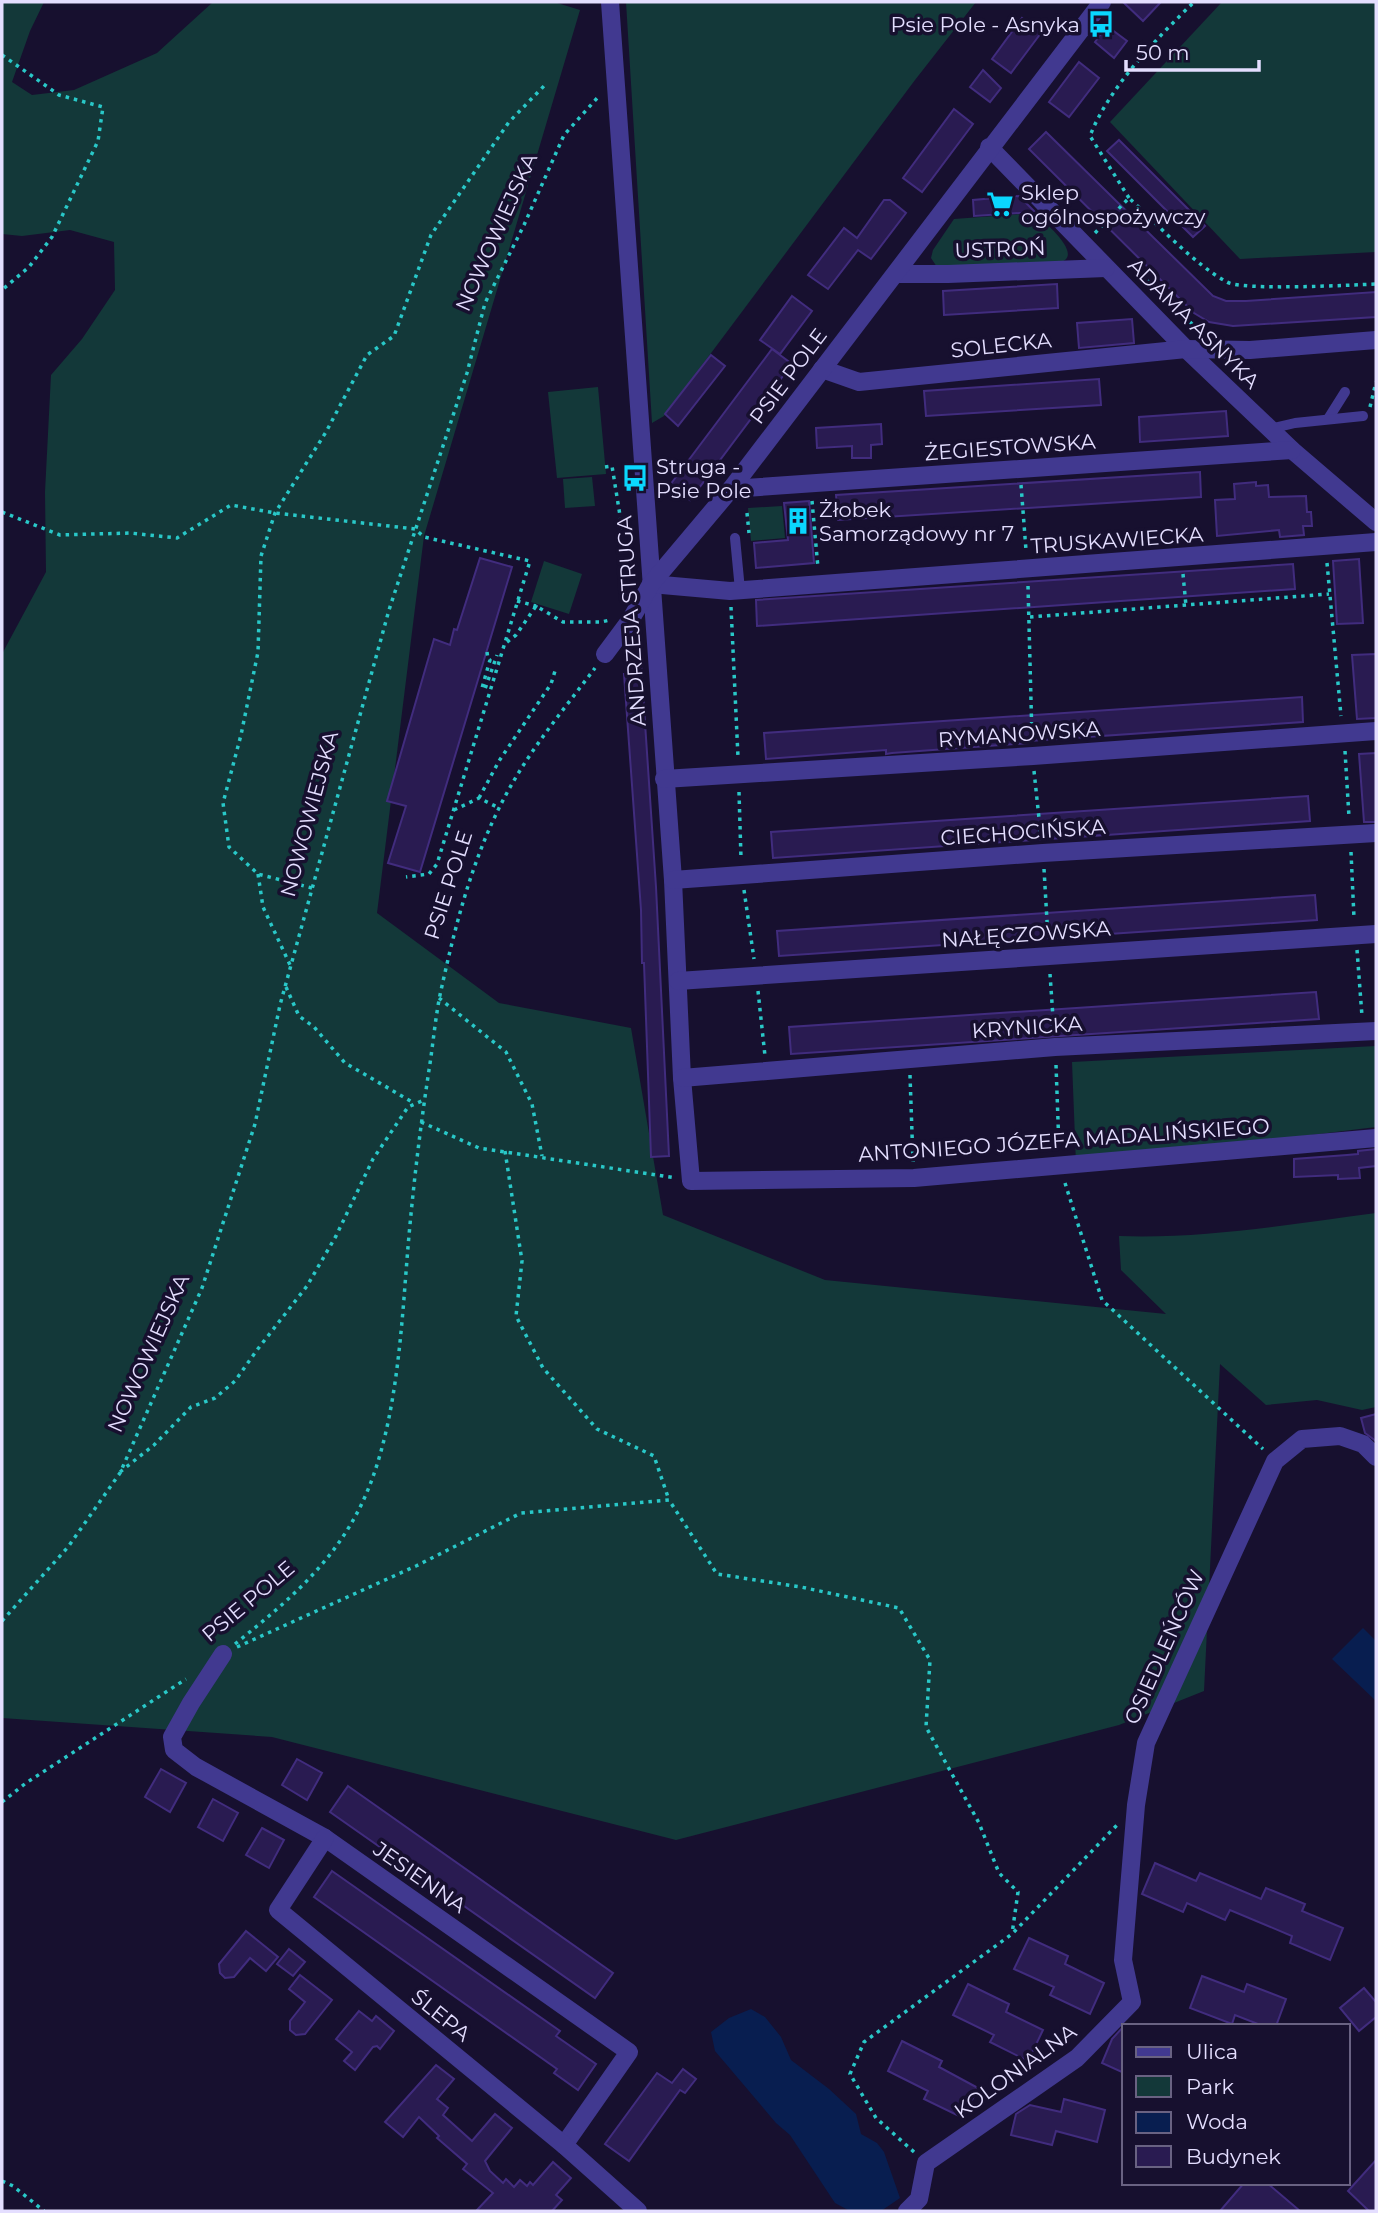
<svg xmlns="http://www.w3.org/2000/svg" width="1378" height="2213" font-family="Montserrat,sans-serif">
<rect width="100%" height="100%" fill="#17102f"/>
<g fill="#133839">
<path d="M2 2H44L30 31 12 82 32 95 74 90 157 53 213 2H554L580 10 424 536 377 913 499 1003 631 1028 663 1215 825 1280 1166 1314 1121 1270 1119 1236C1205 1239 1291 1224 1376 1213V1407L1362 1410 1317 1400 1266 1405 1220 1364 1204 1691 1119 1725 676 1840 272 1737 2 1718V654L46 572 45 492 51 375 82 339 115 290 114 242 70 230 22 236 2 234Z"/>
<polygon points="626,2 976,2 915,80 664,416 652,423"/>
<polygon points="1222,2 1376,2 1376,252 1240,259 1110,122"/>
<path d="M1035 213C1043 221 1076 248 1066 259 1065 261 1057 263 1055 264L937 267 931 258 933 250 954 219Z"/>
<polygon points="598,387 606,474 557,478 548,392"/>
<polygon points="592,477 595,506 565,508 563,479"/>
<polygon points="782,506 785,538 751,541 748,508"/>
<polygon points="544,561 582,574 569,614 531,602"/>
<polygon points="1376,1046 1376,1127 1076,1164 1072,1062"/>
</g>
<g fill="#081e50">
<polygon points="1363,1628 1376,1641 1376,1701 1332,1659"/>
<polygon points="751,2009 765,2017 781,2037 791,2060 829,2089 856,2114 861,2134 877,2143 884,2152 900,2198 881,2211 850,2211 835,2203 790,2135 776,2123 715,2051 711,2032 729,2018"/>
</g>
<g fill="#291b51" stroke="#412c7e" stroke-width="2">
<polygon points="1123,2 1161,2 1143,21"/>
<polygon points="1022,18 1041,33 1011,73 992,59"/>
<polygon points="1107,26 1127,41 1114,58 1095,42"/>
<polygon points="1079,62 1099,78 1069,117 1049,102"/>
<polygon points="983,70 1001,88 990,102 970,87"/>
<polygon points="954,109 973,124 922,192 903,178"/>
<polygon points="1046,132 1213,296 1226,301 1246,301 1376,292 1376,317 1233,326 1209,322 1194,313 1029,149"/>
<polygon points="1119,140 1205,226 1193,237 1107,151"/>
<polygon points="1019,196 1035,212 974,216 973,200"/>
<polygon points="884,200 890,200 906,213 871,259 858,250 828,289 808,275 844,228 857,238"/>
<polygon points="1057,284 1058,308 944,315 943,291"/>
<polygon points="792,296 812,311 780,354 760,340"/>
<polygon points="1132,319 1134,343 1079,348 1077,323"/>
<polygon points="772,349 792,364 690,500 670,485"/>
<polygon points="711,355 725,366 678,426 665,414"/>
<polygon points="1099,379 1101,405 926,416 924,391"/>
<polygon points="1226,411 1228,436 1140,442 1139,417"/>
<polygon points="881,424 882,444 871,445 871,458 852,458 852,446 817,448 816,428"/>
<polygon points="1200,472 1201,497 838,520 836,495"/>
<polygon points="1256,482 1256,486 1268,485 1269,497 1306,496 1307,512 1311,512 1312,526 1303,526 1304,535 1280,537 1279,530 1217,536 1215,500 1235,499 1234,484"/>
<polygon points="809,501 814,563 756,568 754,543 788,540 784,503"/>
<polygon points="480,558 512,567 420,872 388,863 406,806 387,801 434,639 450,645 454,629 457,630"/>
<polygon points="1359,559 1363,623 1337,624 1333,561"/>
<polygon points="1293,564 1295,589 757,626 756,600"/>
<polygon points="1376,654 1376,718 1357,719 1352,655"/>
<polygon points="641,663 656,887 669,1156 651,1157 644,963 642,963 641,910 624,674 627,674 626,664"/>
<polygon points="1302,697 1303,722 1029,741 1029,743 892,753 886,754 886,750 766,759 764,733"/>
<polygon points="1376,753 1376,822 1364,822 1359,754"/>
<polygon points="1308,796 1310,821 773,858 771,832"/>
<polygon points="1315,895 1317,920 779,956 777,931"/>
<polygon points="1316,992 1319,1019 791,1054 789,1027"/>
<polygon points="1376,1149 1376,1166 1359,1168 1360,1178 1338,1179 1338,1175 1294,1177 1294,1159 1347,1155 1358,1154 1358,1151"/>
<polygon points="1376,1414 1376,1441 1365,1433 1361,1418"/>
<polygon points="297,1759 322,1773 307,1800 282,1785"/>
<polygon points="161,1769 186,1783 170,1812 145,1797"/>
<polygon points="348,1786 613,1973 595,1998 330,1812"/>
<polygon points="213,1799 238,1813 223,1841 198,1827"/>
<polygon points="262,1828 284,1840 269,1868 246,1855"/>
<polygon points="1155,1863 1196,1881 1200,1873 1261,1899 1266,1888 1305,1904 1302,1911 1343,1928 1330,1960 1290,1943 1292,1936 1230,1910 1225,1920 1187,1903 1183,1912 1142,1894"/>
<polygon points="332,1871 560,2031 556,2036 596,2064 578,2090 554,2073 557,2069 314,1897"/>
<polygon points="246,1931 278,1957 266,1971 250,1958 234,1977 225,1978 220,1973 219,1964"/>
<polygon points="1029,1938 1068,1956 1065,1964 1104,1983 1090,2014 1050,1995 1054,1987 1014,1969"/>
<polygon points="289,1949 305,1962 293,1976 277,1964"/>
<polygon points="300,1975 332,2000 305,2034 296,2035 290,2030 290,2021 305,2002 289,1989"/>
<polygon points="1202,1976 1244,1992 1247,1984 1286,1999 1276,2026 1263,2026 1235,2015 1232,2024 1190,2008"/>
<polygon points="968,1984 1009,2004 1006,2012 1043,2030 1028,2061 990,2042 994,2035 953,2015"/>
<polygon points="1364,1988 1376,2002 1376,2017 1359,2031 1340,2008"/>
<polygon points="359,2011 372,2021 376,2016 394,2031 380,2049 377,2046 373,2047 355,2070 344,2061 352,2052 336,2039"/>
<polygon points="1124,2026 1124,2073 1102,2063 1112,2039"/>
<polygon points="902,2041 942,2061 939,2067 978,2088 963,2118 924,2099 928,2091 888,2071"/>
<polygon points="436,2065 454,2079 437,2099 448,2108 443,2115 472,2141 495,2114 512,2128 485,2161 490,2171 503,2183 506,2179 514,2187 520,2180 527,2186 530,2182 533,2185 553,2162 571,2178 556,2195 562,2200 552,2211 476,2211 493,2193 463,2169 467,2164 437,2138 439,2136 419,2117 403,2137 385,2122"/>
<polygon points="683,2069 696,2079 685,2093 680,2090 629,2161 605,2144 657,2073 672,2083"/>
<polygon points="1064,2099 1105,2110 1097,2142 1056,2131 1052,2145 1011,2135 1016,2114 1030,2105 1061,2112"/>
<polygon points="1376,2160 1376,2211 1369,2211 1348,2191"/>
<polygon points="1244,2183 1267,2183 1300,2211 1220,2211"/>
</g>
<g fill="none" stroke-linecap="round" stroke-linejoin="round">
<g stroke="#29c8c8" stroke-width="3.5" stroke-dasharray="3.5 5" stroke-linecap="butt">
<polyline points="2,55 59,95 103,107 98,141 52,237 29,267 2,290"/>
<path d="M1129 198 1090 136C1109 87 1157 38 1194 2"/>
<path d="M1095 233 1129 198C1156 223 1195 265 1227 282 1243 291 1351 285 1376 284"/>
<polyline points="1135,269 1192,324 1205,331"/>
<polyline points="1370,407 1376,382"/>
<polyline points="605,467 612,466 622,528 631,528"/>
<polyline points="1021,485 1026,550"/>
<polyline points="812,501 818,568"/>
<polyline points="2,512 60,535 130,533 177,538 231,505 275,513 415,529 424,537 530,561 437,864 429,874 406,877"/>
<polyline points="747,513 749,533"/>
<polyline points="1327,563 1341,716"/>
<polyline points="1183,574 1186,606"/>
<polyline points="1028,586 1032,739"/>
<polyline points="517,601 536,606 536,604"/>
<polyline points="731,607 738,757"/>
<polyline points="1030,617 1329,594"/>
<polyline points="507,642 516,635 536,606 563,622 601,622 610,620"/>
<polyline points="487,652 488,659 490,660 482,688 485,689 497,655"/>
<polyline points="1345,751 1349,817"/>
<polyline points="1034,771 1041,837"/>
<polyline points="739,792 741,858"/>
<polyline points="479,798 499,761 551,684 555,671"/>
<polyline points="454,810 479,798 499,808"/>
<polyline points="1351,852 1354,918"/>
<polyline points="1044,869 1048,938"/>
<polyline points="258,874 263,907 291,967"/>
<polyline points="312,888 258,874 229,847 223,803 241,735 258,652 261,556 275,513 326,432 367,355 394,336 431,235 509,122 544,86"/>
<polyline points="744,890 754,959"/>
<polyline points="1357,950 1362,1016"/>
<polyline points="1050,974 1054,1032"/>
<polyline points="286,987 299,1016 314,1027 345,1063 414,1103"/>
<polyline points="758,991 765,1056"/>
<polyline points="439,998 506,1052 532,1104 542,1156"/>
<polyline points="1056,1065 1059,1148"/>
<polyline points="910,1075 913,1162"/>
<polyline points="421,1122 479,1148 676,1178"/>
<polyline points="505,1151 522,1261 516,1316 543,1368 597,1429 654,1456 669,1500"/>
<polyline points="1065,1183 1102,1300 1263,1449"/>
<polyline points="120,1472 154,1445 191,1407 215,1398 235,1381 257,1350 307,1286 336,1236 373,1159 408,1107 424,1100"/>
<polyline points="2,1621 68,1547 120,1473 202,1288 255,1124 280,1005 389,610 467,373 485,303 524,225 564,135 599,96"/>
<path d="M235 1644C282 1606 327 1569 356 1515 397 1440 401 1331 408 1247 413 1188 420 1129 429 1070 433 1045 435 1020 440 995 455 926 473 854 508 791 532 747 565 708 595 668"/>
<polyline points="237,1647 416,1566 521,1513 669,1500 717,1574 801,1587 899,1608 930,1660 926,1727 979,1823 999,1873 1018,1892 1012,1934"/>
<polyline points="2,1802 26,1783 186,1679"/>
<polyline points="914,2152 876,2118 850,2074 864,2042 1012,1934 1117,1825"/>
<polyline points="2,2181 13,2186 44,2211"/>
</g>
<g stroke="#413990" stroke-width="10">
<polyline points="1328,419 1345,392"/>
<polyline points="1270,429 1295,423 1363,416"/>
<polyline points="735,538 740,590"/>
</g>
<g stroke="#413990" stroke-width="18">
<polyline points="610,2 673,880 682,1078 691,1181 914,1178 1376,1138"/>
<polyline points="989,147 1186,349 1292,450 1376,522"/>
<polyline points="896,274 948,274 1106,268"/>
<polyline points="822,369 859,382 1186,349 1250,350 1376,340"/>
<polyline points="731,489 1292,450"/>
<polyline points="651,584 730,591 1376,542"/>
<polyline points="605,654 631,619 651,584 731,489 1102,2"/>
<polyline points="664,779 1033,756 1376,731"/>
<polyline points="673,880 1043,853 1376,833"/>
<polyline points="678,981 1376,934"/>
<polyline points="682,1078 1055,1047 1376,1031"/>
<polyline points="223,1654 191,1703 172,1737 174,1750 196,1767 325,1838 629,2052 564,2145"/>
<polyline points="325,1838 278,1910 564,2145 638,2211"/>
<polyline points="907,2211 919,2199 926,2163 1077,2058 1132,2002 1123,1960 1136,1805 1146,1743 1275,1461 1302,1439 1340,1436 1363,1444 1376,1457"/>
</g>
</g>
<defs>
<symbol id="bus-bare" viewBox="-9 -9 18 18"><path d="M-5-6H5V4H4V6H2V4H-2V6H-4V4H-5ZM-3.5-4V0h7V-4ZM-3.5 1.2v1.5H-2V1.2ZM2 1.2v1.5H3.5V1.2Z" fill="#0ad7ff" stroke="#17102f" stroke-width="2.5" paint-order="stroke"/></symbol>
<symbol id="supermarket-bare" viewBox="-9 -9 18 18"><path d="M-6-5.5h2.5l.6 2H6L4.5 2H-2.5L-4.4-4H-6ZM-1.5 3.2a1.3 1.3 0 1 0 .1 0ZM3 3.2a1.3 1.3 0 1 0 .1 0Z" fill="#0ad7ff" stroke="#17102f" stroke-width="2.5" paint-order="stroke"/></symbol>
<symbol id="building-bare" viewBox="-9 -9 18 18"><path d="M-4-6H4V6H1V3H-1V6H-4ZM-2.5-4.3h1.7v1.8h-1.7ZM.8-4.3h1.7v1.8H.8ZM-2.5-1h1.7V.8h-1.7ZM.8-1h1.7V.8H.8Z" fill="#0ad7ff" stroke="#17102f" stroke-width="2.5" paint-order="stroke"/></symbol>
</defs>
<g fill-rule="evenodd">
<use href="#bus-bare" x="1082" y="5" width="38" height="38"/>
<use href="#supermarket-bare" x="981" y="185" width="38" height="38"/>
<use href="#bus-bare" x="616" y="459" width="38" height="38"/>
<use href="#building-bare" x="779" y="502" width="38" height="38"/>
</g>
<g text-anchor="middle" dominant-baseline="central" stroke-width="7" stroke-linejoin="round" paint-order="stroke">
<g font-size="21" fill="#e4deff" stroke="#17102f" text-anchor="start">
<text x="1080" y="24" text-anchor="end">Psie Pole - Asnyka</text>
<text x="1021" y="192">Sklep<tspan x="1021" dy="24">ogólnospożywczy</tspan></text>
<text x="656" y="466">Struga -<tspan x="656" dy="24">Psie Pole</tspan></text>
<text x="819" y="509">Żłobek<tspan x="819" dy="24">Samorządowy nr 7</tspan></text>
</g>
<g font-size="21" fill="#e4deff" stroke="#17102f">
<text transform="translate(496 232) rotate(-66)">NOWOWIEJSKA</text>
<text transform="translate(1000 249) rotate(-2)">USTROŃ</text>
<text transform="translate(1194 323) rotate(45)">ADAMA ASNYKA</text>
<text transform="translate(1001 345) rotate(-6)">SOLECKA</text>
<text transform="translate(788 376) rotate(-53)">PSIE POLE</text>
<text transform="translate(1010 447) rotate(-4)">ŻEGIESTOWSKA</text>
<text transform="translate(1117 540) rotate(-4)">TRUSKAWIECKA</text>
<text transform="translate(631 621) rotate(-94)">ANDRZEJA STRUGA</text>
<text transform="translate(1019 734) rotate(-4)">RYMANOWSKA</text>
<text transform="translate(309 814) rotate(-75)">NOWOWIEJSKA</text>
<text transform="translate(1023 832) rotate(-4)">CIECHOCIŃSKA</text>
<text transform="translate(448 885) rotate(-72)">PSIE POLE</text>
<text transform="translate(1026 934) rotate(-4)">NAŁĘCZOWSKA</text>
<text transform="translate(1027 1027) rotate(-4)">KRYNICKA</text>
<text transform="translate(1064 1140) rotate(-4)">ANTONIEGO JÓZEFA MADALIŃSKIEGO</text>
<text transform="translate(148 1353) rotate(-66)">NOWOWIEJSKA</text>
<text transform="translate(248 1601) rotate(-40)">PSIE POLE</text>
<text transform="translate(1164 1647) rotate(-66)">OSIEDLEŃCÓW</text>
<text transform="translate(420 1877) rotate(35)">JESIENNA</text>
<text transform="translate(441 2015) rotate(39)">ŚLEPA</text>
<text transform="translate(1015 2071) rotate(-36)">KOLONIALNA</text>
</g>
</g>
<rect width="1378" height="2213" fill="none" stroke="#e4deff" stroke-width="7"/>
<rect x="1122" y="2024" width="228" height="161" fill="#17102f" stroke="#696282" stroke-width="2"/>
<rect x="1136" y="2047" width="35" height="10" fill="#413990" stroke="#696282" stroke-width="2"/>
<text x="1186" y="2059" font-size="21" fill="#e4deff">Ulica</text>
<rect x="1136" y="2076" width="35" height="21" fill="#133839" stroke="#696282" stroke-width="2"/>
<text x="1186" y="2094" font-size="21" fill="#e4deff">Park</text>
<rect x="1136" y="2112" width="35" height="21" fill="#081e50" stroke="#696282" stroke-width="2"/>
<text x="1186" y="2129" font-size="21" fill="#e4deff">Woda</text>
<rect x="1136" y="2146" width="35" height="21" fill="#291b51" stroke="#696282" stroke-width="2"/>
<text x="1186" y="2164" font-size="21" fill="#e4deff">Budynek</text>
<path d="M1126 60v10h133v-10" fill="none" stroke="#e4deff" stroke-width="3.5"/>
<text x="1136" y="60" font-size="21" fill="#e4deff" stroke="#17102f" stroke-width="5" paint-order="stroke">50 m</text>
</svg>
